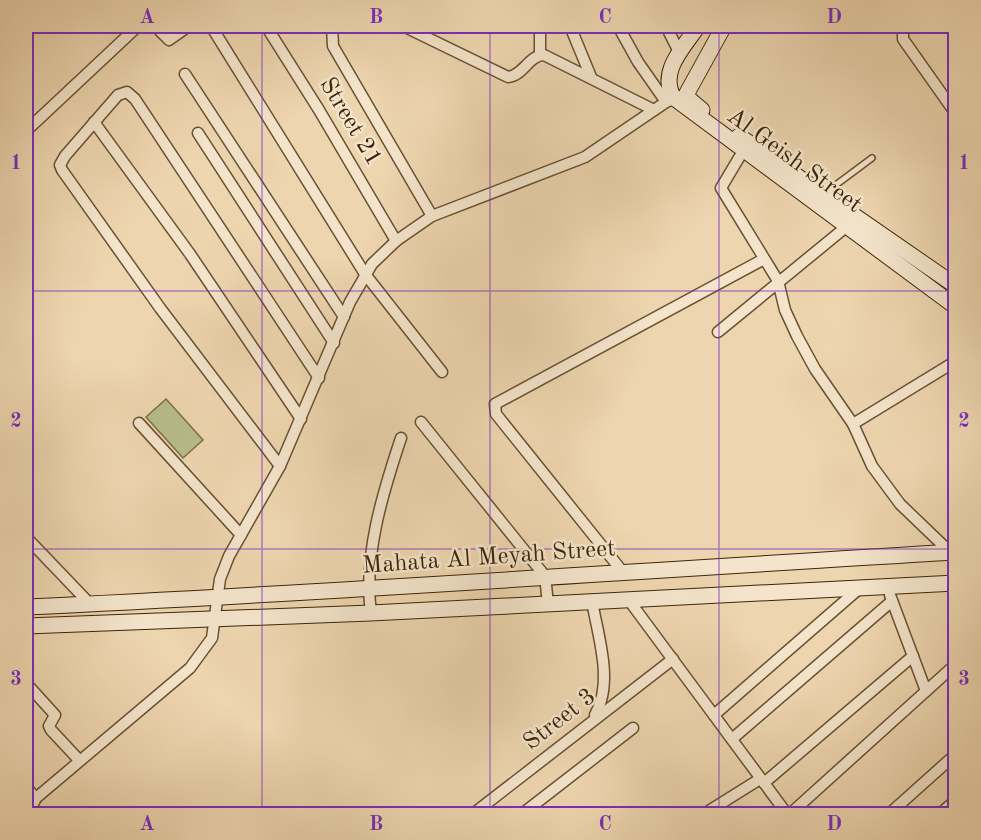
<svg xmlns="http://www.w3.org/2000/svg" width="981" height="840" font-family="'Old Standard TT',serif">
<rect width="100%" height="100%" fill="#edd5af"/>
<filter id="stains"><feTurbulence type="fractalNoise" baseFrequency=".00333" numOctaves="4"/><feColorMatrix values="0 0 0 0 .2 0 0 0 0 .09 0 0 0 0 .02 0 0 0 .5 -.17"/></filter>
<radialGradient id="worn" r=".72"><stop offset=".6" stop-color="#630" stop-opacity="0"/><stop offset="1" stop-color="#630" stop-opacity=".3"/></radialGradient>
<polygon fill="#b8bd8b" stroke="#7a7149" stroke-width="1.5" points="166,399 203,440 183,458 146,417"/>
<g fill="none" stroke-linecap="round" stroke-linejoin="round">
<defs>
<polyline id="lane" points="825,193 872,158"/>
<g id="street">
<polyline points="155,26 169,40 189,26"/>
<polyline points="211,26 365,274 442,372"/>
<polyline points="266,26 319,110 396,241"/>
<polyline points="332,26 333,46 432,216"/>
<path d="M403 26 508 77C523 76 529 55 544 55L654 110"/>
<polyline points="570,26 591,77"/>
<polyline points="618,26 638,62 666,102"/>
<polyline points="666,26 680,54"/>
<polyline points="907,26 903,30 903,39 956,114"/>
<polyline points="540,54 540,26"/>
<polyline points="185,74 344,317"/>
<polyline points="94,122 190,254 301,419"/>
<polyline points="26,131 138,26"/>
<polyline points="198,133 334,343"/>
<polyline points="743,151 721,188 778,281 785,310 797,336 815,369 853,424 872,466 900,504 950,552"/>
<polyline points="718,332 846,227"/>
<polyline points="421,422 545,576 548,604"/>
<polyline points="139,423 241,535"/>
<polyline points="853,424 956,361"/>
<polyline points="280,466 160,308 62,170 60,165 65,156 118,95 127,92 135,99 319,378"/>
<polyline points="26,537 90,604"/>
<polyline points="622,571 496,414 495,404 764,259"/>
<polyline points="890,595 926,691"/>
<polyline points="628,599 787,814"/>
<path d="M592 601C598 637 614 682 595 715"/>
<path d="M371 613C363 556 383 492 401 438"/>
<polyline points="26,683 55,715 49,726 51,730 79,760"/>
<polyline points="714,715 861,587"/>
<polyline points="732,739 892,601"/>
<polyline points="764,783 913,656"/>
<polyline points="26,787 36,798"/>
<polyline points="28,814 36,798 190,668 212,638 220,579 229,556 280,466 350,302 372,264 396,241 432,216 585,157 666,102 681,96"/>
<polyline points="473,814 673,659"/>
<polyline points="522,814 633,728"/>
<polyline points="704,814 760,779"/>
<polyline points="790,814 956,664"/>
<polyline points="889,814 956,754"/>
<polyline points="940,814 956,800"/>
</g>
<g id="secondary">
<path d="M698 26C684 47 658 72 674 98L956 307"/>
<polyline points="702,110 689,99 687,93 724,26"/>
<polyline points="739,136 956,286"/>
<path d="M26 607C336 593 645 570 956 552"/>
<polyline points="26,626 371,613 956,583"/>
</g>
</defs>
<use href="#lane" stroke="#695131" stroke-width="8"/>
<use href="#street" stroke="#695131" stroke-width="13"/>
<use href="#secondary" stroke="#3d2507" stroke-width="17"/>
<use href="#lane" stroke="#f3e4cb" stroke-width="5"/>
<use href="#street" stroke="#f3e4cb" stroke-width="10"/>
<use href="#secondary" stroke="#f3e4cb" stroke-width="15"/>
</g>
<path fill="none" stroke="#7b2cbf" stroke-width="1.5" stroke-opacity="0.55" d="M262 26V814M490 26V814M719 26V814M26 291H956M26 549H956"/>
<g text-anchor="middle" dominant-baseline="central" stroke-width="5" stroke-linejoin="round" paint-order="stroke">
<g font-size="24" fill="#3d2507" stroke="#f3e4cb">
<text transform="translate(350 122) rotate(59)">Street 21</text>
<text transform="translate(794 161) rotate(36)">Al Geish Street</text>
<text transform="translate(489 558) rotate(-4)">Mahata Al Meyah Street</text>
<text transform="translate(560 720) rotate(-38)">Street 3</text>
</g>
</g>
<rect width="981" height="840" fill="none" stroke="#edd5af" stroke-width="66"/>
<rect x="33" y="33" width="915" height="774" fill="none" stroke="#7b2cbf" stroke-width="2"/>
<g font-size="20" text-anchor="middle" font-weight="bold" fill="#7b2cbf">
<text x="147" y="23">A</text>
<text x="376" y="23">B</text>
<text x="605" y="23">C</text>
<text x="834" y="23">D</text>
<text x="16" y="169">1</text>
<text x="964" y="169">1</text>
<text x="16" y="427">2</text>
<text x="964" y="427">2</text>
<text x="16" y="685">3</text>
<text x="964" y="685">3</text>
<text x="147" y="830">A</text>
<text x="376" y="830">B</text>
<text x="605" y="830">C</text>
<text x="834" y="830">D</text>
</g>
<rect width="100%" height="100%" filter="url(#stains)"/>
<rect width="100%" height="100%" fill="url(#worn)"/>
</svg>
